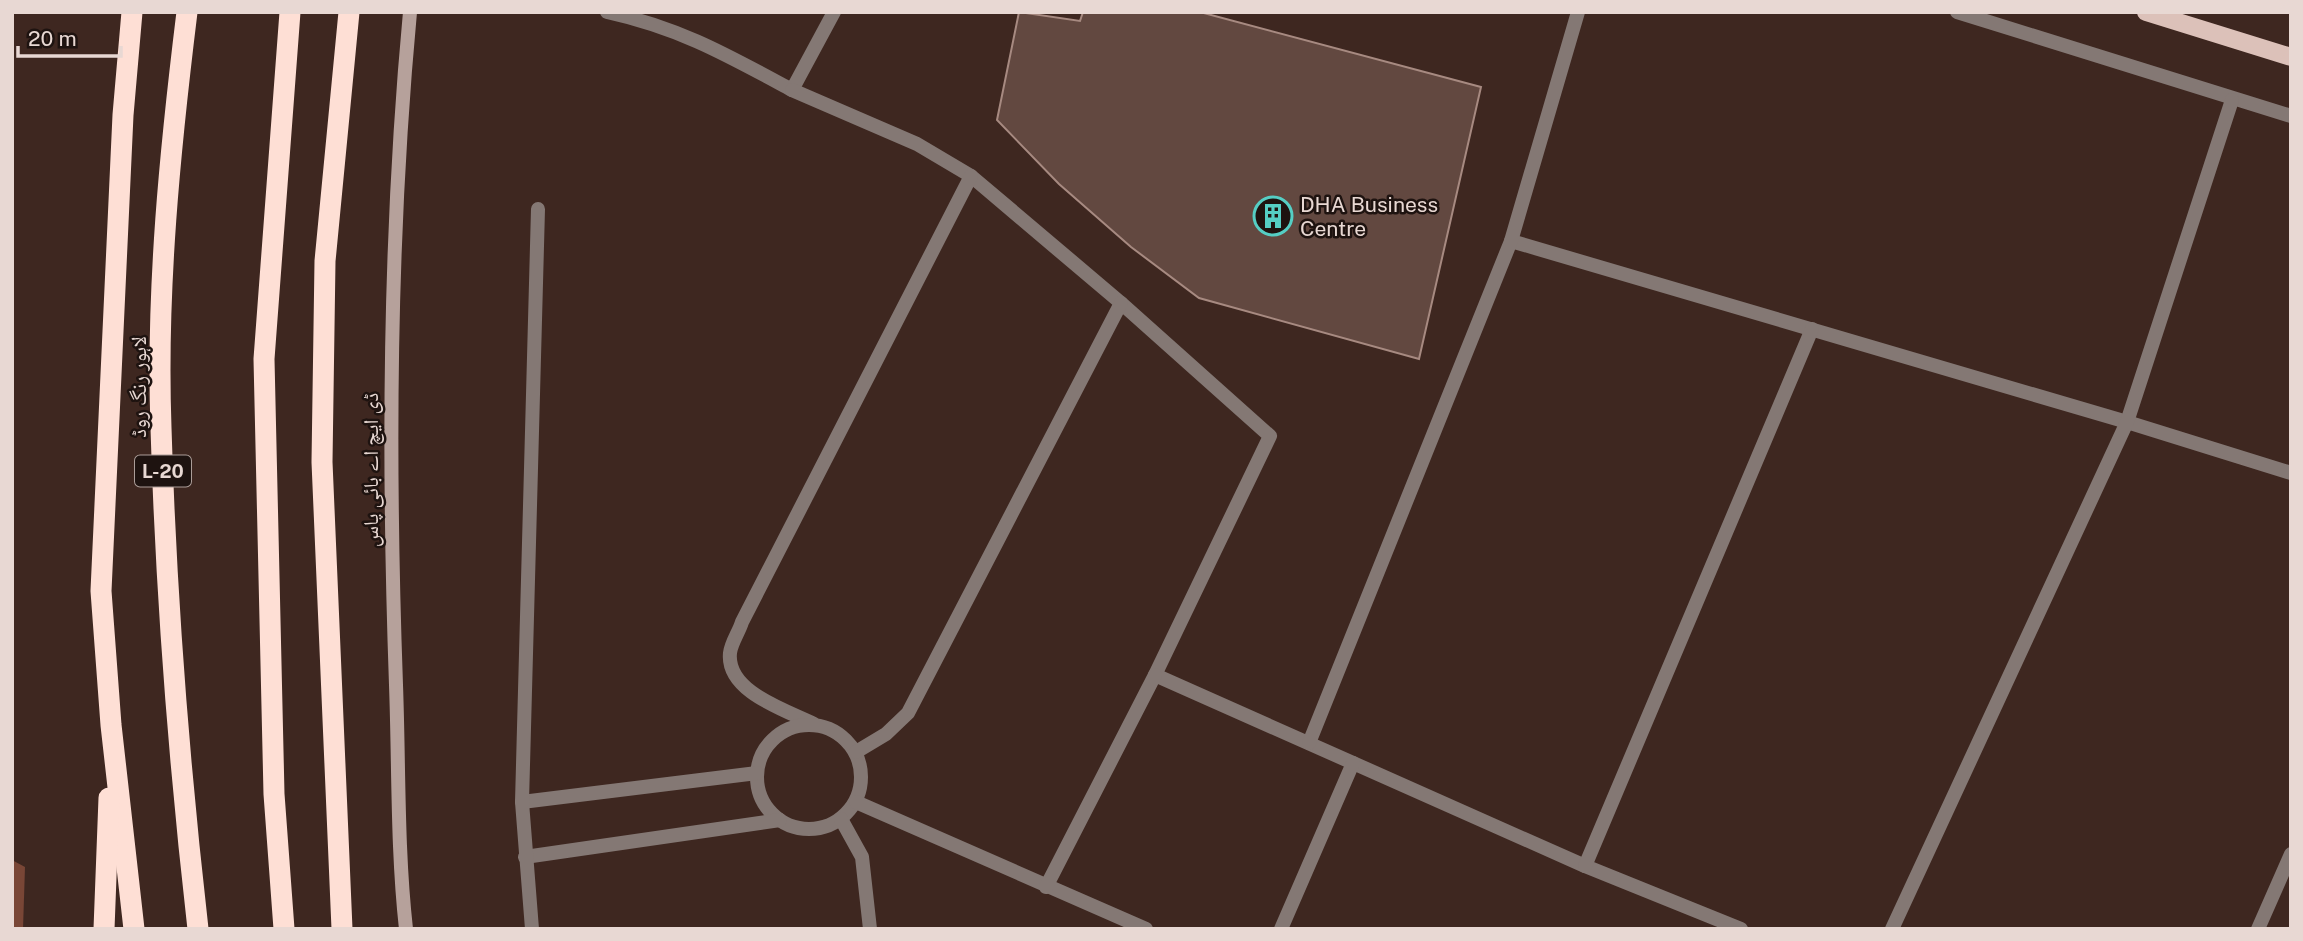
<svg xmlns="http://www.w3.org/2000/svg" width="2303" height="941" font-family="'Public Sans','Noto Naskh Arabic',sans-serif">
<rect width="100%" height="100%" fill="#3e2720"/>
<polygon fill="#794636" points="12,860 25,867 23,929 12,929"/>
<polygon fill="#624840" stroke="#a78a81" stroke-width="2" points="1019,12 1080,21 1083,12 1200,12 1481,87 1419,359 1199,298 1131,247 1059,184 997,120"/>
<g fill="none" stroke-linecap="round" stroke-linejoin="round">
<path stroke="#847874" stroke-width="14" d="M607 12C680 28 727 55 792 90L834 12"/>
<g stroke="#847874" stroke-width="14">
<polyline points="1957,12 2291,116"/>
<polyline points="792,90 917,144 971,176 1121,303 1270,436 1155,675 1585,866 1741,929"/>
<polyline points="1511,241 2127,422 2291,473"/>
<path d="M814 724C786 710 726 692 730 653 731 643 739 632 742 622L971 176"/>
<circle cx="809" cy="777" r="52"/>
<polyline points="1309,743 1511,241 1578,12"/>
<polyline points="856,752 886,734 908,713 1121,303"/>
<polyline points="522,802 757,773"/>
<polyline points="856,802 1146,929"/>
<polyline points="841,819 862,857 870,929"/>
<polyline points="525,857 780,820"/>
<polyline points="1585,866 1812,329"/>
<polyline points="1046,887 1155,675"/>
<polyline points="532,929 522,802 538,209"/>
<polyline points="1281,929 1353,763"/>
<polyline points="1892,929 2127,422 2232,100"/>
<polyline points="2258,929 2291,854"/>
</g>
<path stroke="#b6a19b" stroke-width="14" d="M406 929C397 848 399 766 396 685 388 459 389 237 410 12"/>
<polyline stroke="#dcc1b9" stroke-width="18" points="2146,12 2291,57"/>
<g stroke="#fedfd5" stroke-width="21">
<polyline points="132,12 123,115 101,591 111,725 134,929"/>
<path d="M187 12C170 150 156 290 161 428 166 595 179 763 198 929"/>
<polyline points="104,929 109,798"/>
<polyline points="284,929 274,794 264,359 290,12"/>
<polyline points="342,929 322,462 325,261 349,12"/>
</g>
</g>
<defs>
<symbol id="building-ring" viewBox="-11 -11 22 22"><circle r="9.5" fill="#1e1310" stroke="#55cec4" stroke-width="1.5"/><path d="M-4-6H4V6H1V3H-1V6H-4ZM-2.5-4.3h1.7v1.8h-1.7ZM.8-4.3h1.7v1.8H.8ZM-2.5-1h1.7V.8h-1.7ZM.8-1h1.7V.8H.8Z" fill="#55cec4"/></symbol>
</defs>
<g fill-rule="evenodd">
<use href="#building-ring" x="1251" y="194" width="44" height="44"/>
</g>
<g text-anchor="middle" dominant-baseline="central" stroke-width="5" stroke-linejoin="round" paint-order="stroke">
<rect fill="#1e1310" stroke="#ab9d98" stroke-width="2" x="135" y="455.5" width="56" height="31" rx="5"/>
<g font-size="19" font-weight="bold" fill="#e8d8d3">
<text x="163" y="471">L-20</text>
</g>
<g font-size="21" fill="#e8d8d3" stroke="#1e1310" text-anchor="start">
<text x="1300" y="204">DHA Business<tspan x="1300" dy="24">Centre</tspan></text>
</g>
<g font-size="21" fill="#e8d8d3" stroke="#1e1310">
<text transform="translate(138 387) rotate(-90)">لاہور رنگ روڈ</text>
<text transform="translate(370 470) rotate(-90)">ڈی ایچ اے بائی پاس</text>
</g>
</g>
<rect width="2303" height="941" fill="none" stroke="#e8d8d3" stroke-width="28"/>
<path d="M18 46v10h103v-10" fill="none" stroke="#e8d8d3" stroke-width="3.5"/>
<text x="28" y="46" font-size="21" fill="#e8d8d3" stroke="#1e1310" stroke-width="5" paint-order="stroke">20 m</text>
</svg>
